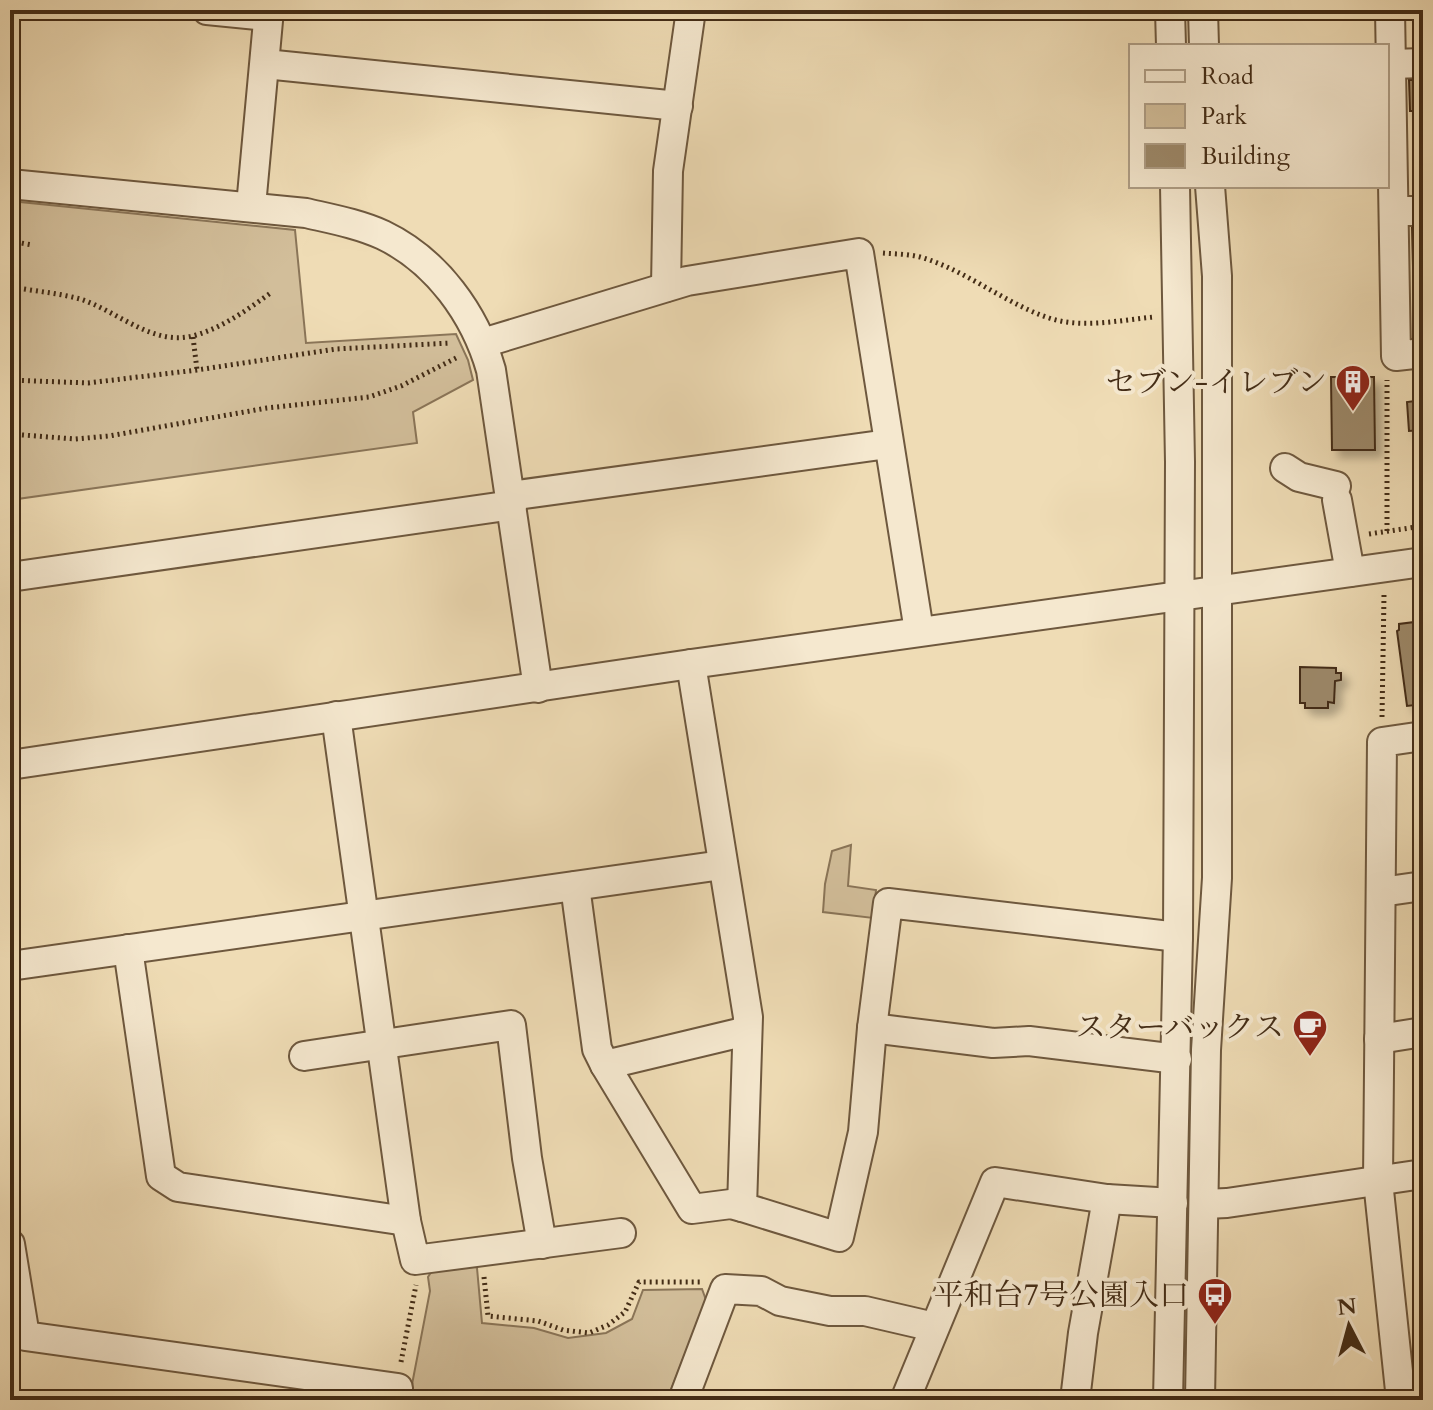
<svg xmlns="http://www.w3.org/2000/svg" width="1433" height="1410" font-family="Cardo,'Noto Serif JP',serif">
<defs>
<filter id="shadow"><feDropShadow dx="7" dy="7" stdDeviation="4" flood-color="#0004"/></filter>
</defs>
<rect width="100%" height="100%" fill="#efdcb5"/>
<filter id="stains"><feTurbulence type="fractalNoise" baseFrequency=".0025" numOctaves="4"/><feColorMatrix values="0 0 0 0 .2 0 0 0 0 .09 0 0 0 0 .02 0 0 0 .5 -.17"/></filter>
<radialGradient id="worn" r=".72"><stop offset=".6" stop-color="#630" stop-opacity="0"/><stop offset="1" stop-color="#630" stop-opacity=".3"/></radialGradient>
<g fill="#d2be9a" stroke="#8a7558" stroke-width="2">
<polygon points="10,201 295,230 306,343 456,334 468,360 473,380 413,412 417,443 10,500"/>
<polygon points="851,845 848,886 876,890 873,918 823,912 825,884 832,851"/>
<polygon points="467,1262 477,1268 482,1323 534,1328 568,1338 606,1333 632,1319 643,1290 702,1289 706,1300 667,1400 409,1400 430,1291 428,1277 435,1266"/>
</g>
<g fill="#9c8869" stroke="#432c16" stroke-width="2" filter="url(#shadow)">
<polygon points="1409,80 1423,80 1423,111 1410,111"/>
<polygon points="1415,134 1423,134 1423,183 1417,184"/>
<polygon points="1412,227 1423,227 1423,265 1413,266"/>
<rect x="1415" y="284" width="8" height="31"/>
<polygon points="1331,377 1374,377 1375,450 1332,450"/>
<polygon points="1423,400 1423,430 1409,431 1407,402"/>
<polygon points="1423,621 1423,704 1407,706 1397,631 1399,630 1399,624"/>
<polygon points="1300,667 1336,668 1336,673 1341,673 1341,680 1335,681 1334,703 1328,702 1328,708 1305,708 1305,703 1300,703"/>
</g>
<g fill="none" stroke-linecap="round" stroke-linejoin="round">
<defs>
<g id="minor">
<polyline points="207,10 268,16"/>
<polyline points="1170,10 1171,46"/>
<polyline points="1203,10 1204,46"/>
<polyline points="1390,10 1396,356 1423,353"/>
<polyline points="265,64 678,106"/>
<polyline points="1392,64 1423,63"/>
<path d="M10 184 306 213C332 219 359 224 383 235 437 261 475 314 491 370L538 688"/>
<polyline points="251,206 269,10"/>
<polyline points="1394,211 1423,211"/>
<polyline points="666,287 668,171 691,10"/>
<polyline points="483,343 687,281 859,253 919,631"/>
<polyline points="1285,468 1299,477 1336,486"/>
<polyline points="510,496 888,444"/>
<polyline points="1337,500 1350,572"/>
<polyline points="10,577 512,505"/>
<polyline points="691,664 748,1017 742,1207 839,1237 863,1132 872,1028 888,903 1178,937"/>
<polyline points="336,716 406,1221 415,1260 621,1233"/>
<polyline points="10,765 691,664 1423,562"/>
<polyline points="575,886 597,1049 605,1065 692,1209 731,1204 742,1207"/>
<polyline points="1381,892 1423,886"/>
<polyline points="128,949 161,1176 178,1187 406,1221"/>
<polyline points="10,966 722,865"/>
<polyline points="872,1028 993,1043 1029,1041 1177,1059"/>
<polyline points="1379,1039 1423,1032"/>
<polyline points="304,1056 511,1025 527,1158 542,1244"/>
<polyline points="605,1065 747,1031"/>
<polyline points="1204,1204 1227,1203 1423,1174"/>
<polyline points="10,1244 25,1336 398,1388 396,1400"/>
<polyline points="683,1400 725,1289 761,1291 780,1301 830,1311 865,1311 934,1327"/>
<polyline points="905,1400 995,1182 1107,1199 1173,1203"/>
<polyline points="1075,1400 1083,1333 1107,1199"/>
<polyline points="1168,1400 1178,937 1180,462 1175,186"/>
<polyline points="1200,1400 1206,1050 1217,878 1217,276 1210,186"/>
<polyline points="1401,1400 1378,1181 1382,742 1423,736"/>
</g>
</defs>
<use href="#minor" stroke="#6e583e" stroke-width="32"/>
<g stroke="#432c16" stroke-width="5" stroke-dasharray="2 4" stroke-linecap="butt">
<polyline points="10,241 32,245"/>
<path d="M883 253C895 254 908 254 920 257 966 270 1004 303 1049 318 1082 329 1120 320 1154 317"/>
<path d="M24 289C43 292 62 294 80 299 118 311 154 348 196 335 224 327 248 309 272 292"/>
<polyline points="193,337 197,370"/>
<polyline points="10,380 88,383 197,370 336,349 451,343"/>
<polyline points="10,434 75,439 109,436 267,408 369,397 401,386 458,357"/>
<polyline points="1387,531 1387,380"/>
<polyline points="1369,534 1423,526"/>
<polyline points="1382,717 1384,595"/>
<polyline points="484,1277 488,1316 538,1321 563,1330 589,1333 608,1325 625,1312 639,1282 701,1282"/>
<polyline points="401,1362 416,1285"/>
</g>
<use href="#minor" stroke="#f5e8cf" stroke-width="28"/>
</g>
<defs>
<symbol id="building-pin" viewBox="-11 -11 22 30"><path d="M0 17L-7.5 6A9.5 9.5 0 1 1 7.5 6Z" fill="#8f2418" stroke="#f5e8cf"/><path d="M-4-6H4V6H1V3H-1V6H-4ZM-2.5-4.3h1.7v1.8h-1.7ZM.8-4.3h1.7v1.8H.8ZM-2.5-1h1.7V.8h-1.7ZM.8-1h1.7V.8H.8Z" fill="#fff"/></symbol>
<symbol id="cafe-pin" viewBox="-11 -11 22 30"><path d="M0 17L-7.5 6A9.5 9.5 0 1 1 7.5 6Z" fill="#8f2418" stroke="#f5e8cf"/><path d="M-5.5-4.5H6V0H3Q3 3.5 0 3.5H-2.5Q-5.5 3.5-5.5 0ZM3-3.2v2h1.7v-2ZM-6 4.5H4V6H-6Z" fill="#fff"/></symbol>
<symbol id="bus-pin" viewBox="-11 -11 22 30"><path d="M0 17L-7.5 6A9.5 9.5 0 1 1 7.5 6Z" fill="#8f2418" stroke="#f5e8cf"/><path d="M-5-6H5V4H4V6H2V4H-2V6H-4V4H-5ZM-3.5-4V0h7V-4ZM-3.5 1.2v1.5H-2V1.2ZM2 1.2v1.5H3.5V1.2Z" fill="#fff"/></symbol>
</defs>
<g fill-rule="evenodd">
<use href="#building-pin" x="1333" y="362" width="40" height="54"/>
<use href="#cafe-pin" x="1290" y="1007" width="40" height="54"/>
<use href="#bus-pin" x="1195" y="1275" width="40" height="54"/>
</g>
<g text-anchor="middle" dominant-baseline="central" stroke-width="8" stroke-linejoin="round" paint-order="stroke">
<g font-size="30" fill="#432c16" stroke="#f5e8cf" text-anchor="end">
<text x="1327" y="382">セブン-イレブン</text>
<text x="1284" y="1027">スターバックス</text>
<text x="1189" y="1295">平和台7号公園入口</text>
</g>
</g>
<rect width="1433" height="1410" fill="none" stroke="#efdcb5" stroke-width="40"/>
<rect x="12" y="12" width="1409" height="1386" fill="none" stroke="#432c16" stroke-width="4"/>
<rect x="20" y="20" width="1393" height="1370" fill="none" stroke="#432c16" stroke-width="2"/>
<rect x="1129" y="44" width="260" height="144" fill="#f5e8cf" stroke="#ae9d85" stroke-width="2"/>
<rect x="1145" y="70" width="40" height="12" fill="#f5e8cf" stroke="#ae9d85" stroke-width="2"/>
<text x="1201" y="84" font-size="24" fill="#432c16">Road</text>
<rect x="1145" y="104" width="40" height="24" fill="#d2be9a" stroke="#ae9d85" stroke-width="2"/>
<text x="1201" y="124" font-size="24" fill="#432c16">Park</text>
<rect x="1145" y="144" width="40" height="24" fill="#9c8869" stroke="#ae9d85" stroke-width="2"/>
<text x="1201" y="164" font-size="24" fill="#432c16">Building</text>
<g transform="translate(1349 1326) rotate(354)" stroke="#f5e8cf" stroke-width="6" paint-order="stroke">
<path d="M0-6L14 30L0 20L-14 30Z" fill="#432c16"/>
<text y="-12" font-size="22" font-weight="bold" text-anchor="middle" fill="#432c16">N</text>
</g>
<rect width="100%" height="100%" filter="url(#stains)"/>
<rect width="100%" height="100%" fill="url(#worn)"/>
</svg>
